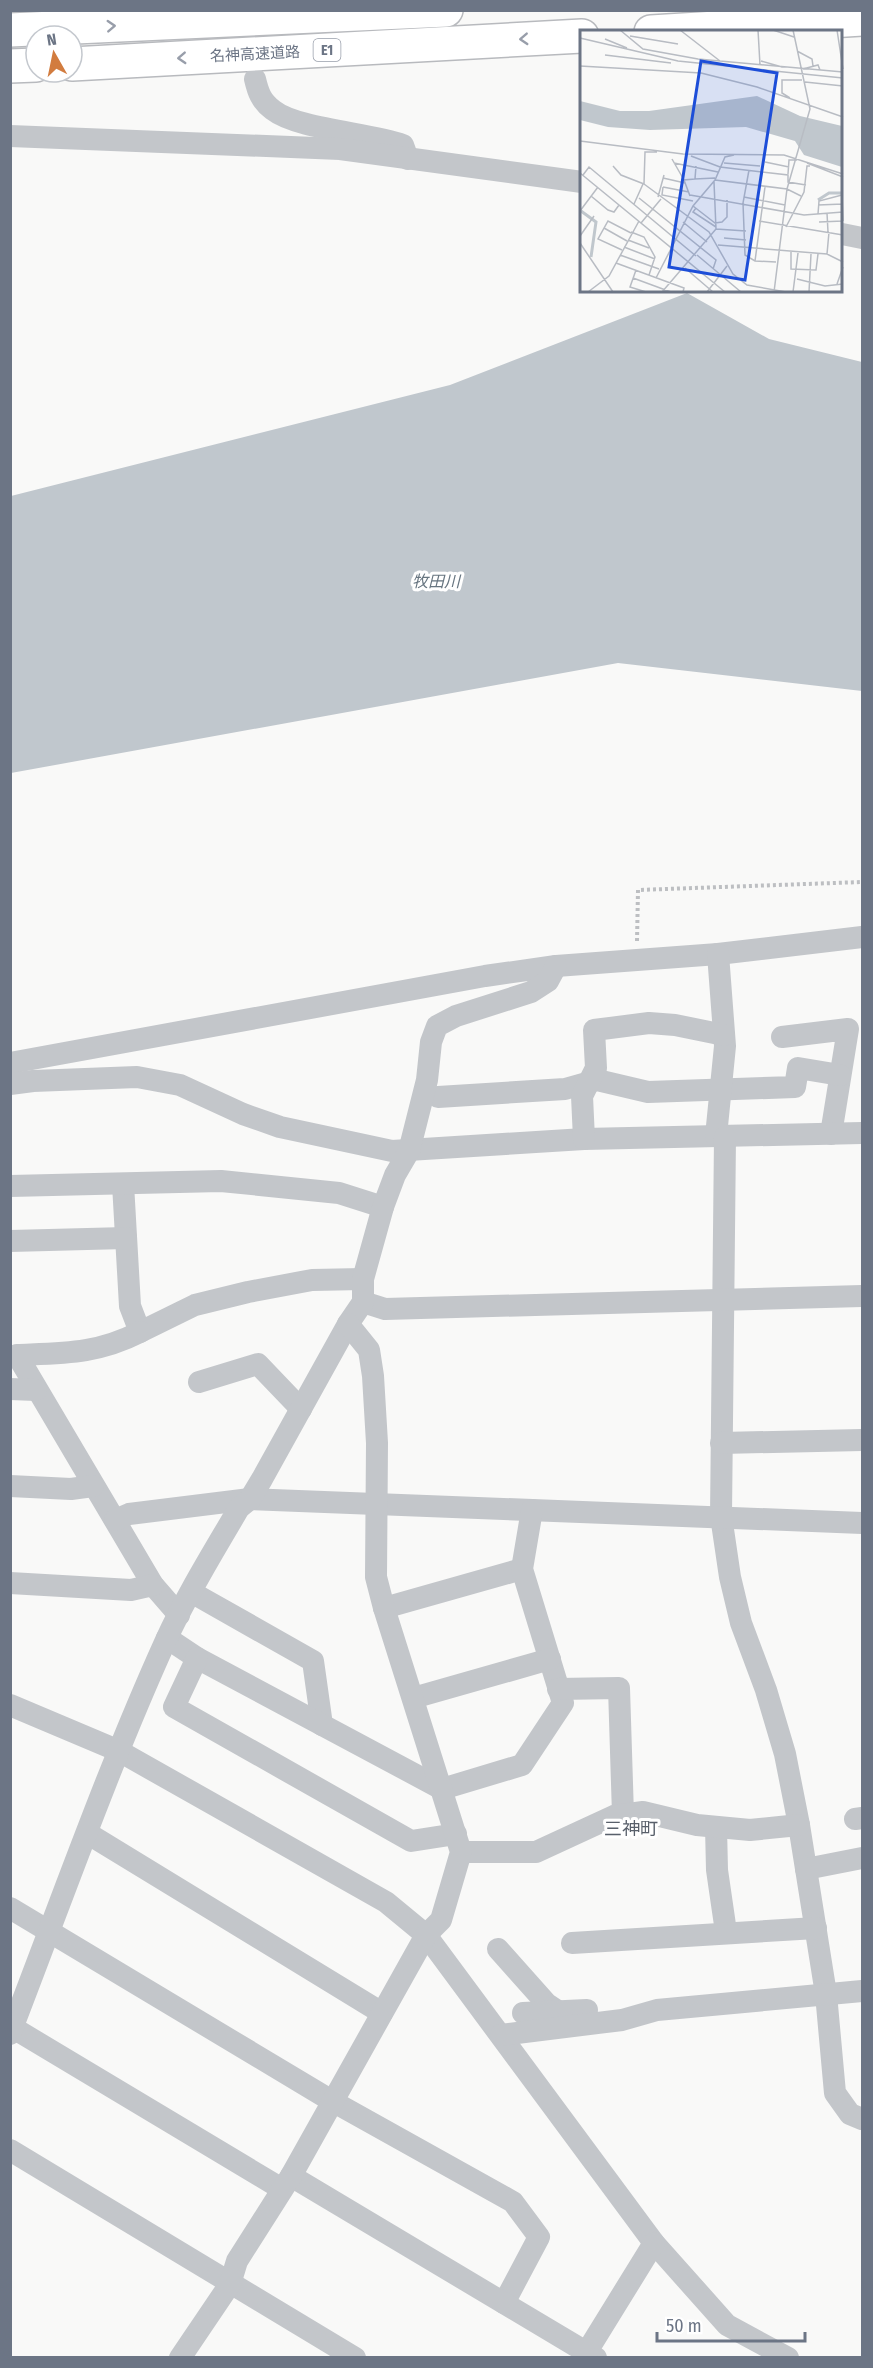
<svg xmlns="http://www.w3.org/2000/svg" width="873" height="2368" font-family="'Fira Sans Condensed','Noto Sans JP',sans-serif">
<rect width="100%" height="100%" fill="#f9f9f8"/>
<polygon fill="#c0c7cd" points="687,293 769,339 862,362 862,691 618,663 11,773 11,496 450,385"/>
<g fill="none" stroke-linecap="round" stroke-linejoin="round">
<defs>
<g id="highway">
<polyline points="10,30 446,10"/>
<polyline points="651,32 862,19"/>
<polyline points="72,64 582,36"/>
<polyline points="10,66 36,65"/>
</g>
</defs>
<use href="#highway" stroke="#b8babe" stroke-width="36"/>
<polyline stroke="#bdbfc2" stroke-width="4" stroke-dasharray="3 3" stroke-linecap="butt" points="637,941 638,890 862,882"/>
<g stroke="#c3c6ca" stroke-width="22">
<path d="M255 79C258 92 261 101 273 110 297 129 369 133 403 145L408 159"/>
<polyline points="10,136 340,149 582,182"/>
<polyline points="842,234 862,238"/>
<polyline points="782,1037 848,1029 831,1134"/>
<polyline points="10,1063 485,976 556,966 718,954 862,937"/>
<polyline points="10,1084 33,1081 137,1077 180,1085 243,1114 280,1127 392,1151 584,1139 862,1133"/>
<polyline points="438,1097 565,1089 597,1080 648,1092 795,1087 798,1068 840,1075"/>
<polyline points="716,1136 725,1046 718,954"/>
<polyline points="725,1137 721,1516 730,1577 741,1623 766,1690 785,1754 799,1825 826,1994 835,2093 850,2114 862,2119"/>
<polyline points="584,1139 582,1096 596,1068 594,1030 649,1023 675,1025 724,1035"/>
<polyline points="123,1184 130,1306 140,1332 195,1305 248,1292 312,1280 363,1279"/>
<polyline points="10,1186 221,1181 339,1193 383,1207"/>
<polyline points="10,1241 126,1238"/>
<polyline points="363,1302 385,1309 862,1296"/>
<path d="M140 1332C97 1354 64 1353 17 1355L153 1585 179 1615"/>
<polyline points="199,1382 258,1364 301,1409"/>
<polyline points="10,1389 36,1390"/>
<polyline points="721,1443 862,1440"/>
<polyline points="10,1486 71,1489 93,1486"/>
<polyline points="115,1520 129,1514 250,1499 862,1523"/>
<polyline points="10,1583 131,1590 153,1585"/>
<polyline points="191,1592 313,1661 322,1725"/>
<polyline points="384,1608 522,1569"/>
<polyline points="167,1638 197,1658 442,1789 522,1765 563,1703 522,1569 532,1510"/>
<polyline points="197,1658 174,1707 411,1841 456,1834"/>
<polyline points="558,1689 619,1688 623,1815"/>
<polyline points="413,1698 550,1659"/>
<polyline points="10,1705 119,1751 386,1902 426,1935 654,2243 727,2325 788,2358"/>
<polyline points="855,1819 862,1818"/>
<polyline points="716,1827 717,1870 726,1932"/>
<polyline points="87,1833 382,2013"/>
<polyline points="461,1852 536,1852 614,1816 643,1812 697,1825 750,1830 799,1825"/>
<polyline points="806,1869 862,1858"/>
<polyline points="10,1908 332,2101 513,2202 539,2237 504,2303"/>
<polyline points="572,1943 816,1928"/>
<polyline points="498,1949 547,2004 559,2012"/>
<polyline points="523,2013 587,2010"/>
<polyline points="10,2026 282,2189"/>
<path d="M10 2034C61 1902 108 1768 166 1640 187 1594 214 1551 239 1508L250 1499 262 1479 348 1324 363 1302V1279L383 1207 395 1175 409 1151 427 1080 431 1042 437 1026 456 1016 531 992 548 981 556 966"/>
<polyline points="501,2035 622,2020 657,2010 862,1991"/>
<polyline points="10,2150 355,2358"/>
<polyline points="291,2176 596,2358"/>
<polyline points="180,2358 230,2284 237,2261 291,2176 426,1935 441,1920 461,1852 384,1608 376,1577 377,1443 373,1376 369,1350 348,1324"/>
<polyline points="583,2358 654,2243"/>
</g>
<use href="#highway" stroke="#fff" stroke-width="33"/>
</g>
<defs><path id="oneway-chevron" d="M-2-3.5L2.5 0L-2 3.5" fill="none" stroke-width="1.6" stroke-linecap="round" stroke-linejoin="round" transform="scale(1.5)"/></defs>
<g stroke="#989eaa">
<use href="#oneway-chevron" transform="translate(111 26) rotate(-3)"/>
<use href="#oneway-chevron" transform="translate(524 39) rotate(177)"/>
<use href="#oneway-chevron" transform="translate(182 58) rotate(177)"/>
</g>
<g text-anchor="middle" dominant-baseline="central" stroke-width="6" stroke-linejoin="round" paint-order="stroke">
<rect fill="#fff" stroke="#989eaa" stroke-width="1.5" x="313.5" y="39" width="27" height="22" rx="4.5"/>
<g font-size="14" font-weight="bold" fill="#6c7585">
<text x="327" y="50">E1</text>
</g>
<g font-size="15" fill="#6c7585" stroke="#fff">
<text transform="translate(255 54) rotate(-3)">名神高速道路</text>
</g>
<g font-size="16" font-style="italic" fill="#677580" stroke="#fff">
<text x="436" y="581">牧田川</text>
</g>
<g font-size="18" fill="#59606b" stroke="#fff">
<text x="631" y="1829">三神町</text>
</g>
</g>
<g transform="translate(580 30)">
<rect width="262" height="262" fill="#f9f9f8"/>
<path d="M177 66 220 86 262 96V137L224 125 215 111 166 97 70 100 28 97 0 90V71L40 81H69Z" fill="#c0c7cd"/>
<path fill="none" stroke="#c0c7cd" stroke-width="3" d="M238 170 249 163H263M1 181 16 192 11 227"/>
<path fill="none" stroke="#b8bcc3" stroke-width="1.5" d="M40 0 63 19 118 29 263 42M100 0 140 31M178 0 180 35M193 0 214 7M257 0 263 39M50 6 98 14M0 8 98 31 263 48M25 9 47 18M217 21 232 29 233 36M25 25 91 33M181 31 202 37M0 36 121 43 177 57 263 87M223 39 238 35 240 40M225 52 263 56M210 68 202 63V50H222M0 111 103 124 204 125 263 144M77 122H65L64 154 129 202 153 244 167 255 206 262M111 126 140 137 208 145V152L226 155M92 129 104 150M185 132 209 137M94 133 138 142M144 133 180 136M227 133 263 147M33 136 41 145 64 154M116 136 115 149 135 148M169 140 163 173 165 225 175 231 196 232M0 143 145 262M208 144 209 130H217M3 145 9 137 116 226M83 148 105 153M135 150 207 159 221 166M83 157 82 165 113 171M83 157 109 162M110 165 224 185 263 182M262 165 263 191M11 166 28 180 34 182 39 175M110 166 104 150 115 149M78 167 84 145M164 167 205 175M59 168 136 230 133 239M54 174 63 154M238 175 263 174M113 176 135 193 142 192 147 187V170M116 178 113 182 136 197M0 181 18 157M247 183 248 202M238 184 239 171 262 165M179 191 263 205M103 192 127 212M239 192 263 191M61 193 81 169M206 197 224 162 227 136H230M24 198 47 211M136 199 166 201M51 202 64 207 75 227 69 245M0 206 14 186M144 208 166 210M48 210 69 218M0 213 33 262M138 215 247 224 263 232M44 217 75 229M42 220 18 209 28 191 51 203M211 222V239L236 240 238 224M247 224 249 202M40 225 79 239M117 225 161 262M175 231 185 157M36 233 104 258 103 262M105 238 133 262M56 240 50 257 66 262M53 248 91 262M76 248 113 176 135 150 145 127 154 125M217 249 245 256 263 254M257 254 263 237M8 262 29 246 59 191M82 262 136 199 134 152M127 262 147 236M194 262 207 159 230 79 213 0M213 262 218 223M229 262 231 224"/>
<path fill="#1d4ed8" fill-opacity="0.15" stroke="#1d4ed8" stroke-width="3" d="M121 31 197 43 165 250 89 237Z"/>
<rect width="262" height="262" fill="none" stroke="#6c7585" stroke-width="3"/>
</g>
<rect width="873" height="2368" fill="none" stroke="#6c7585" stroke-width="24"/>
<g transform="translate(54 54) rotate(351)"><circle r="28" fill="#ffffff" stroke="#c4c8ce" stroke-width="1.5"/>
<path d="M0-4.5L10 22L0 15L-10 22Z" fill="#d27c3f"/>
<text y="-9" font-size="16" font-weight="bold" text-anchor="middle" fill="#6c7585">N</text>
</g>
<path d="M657 2332v9h148v-9" fill="none" stroke="#6c7585" stroke-width="3"/>
<text x="666" y="2332" font-size="18" fill="#6c7585" stroke="#ffffff" stroke-width="4.5" paint-order="stroke">50 m</text>
</svg>
